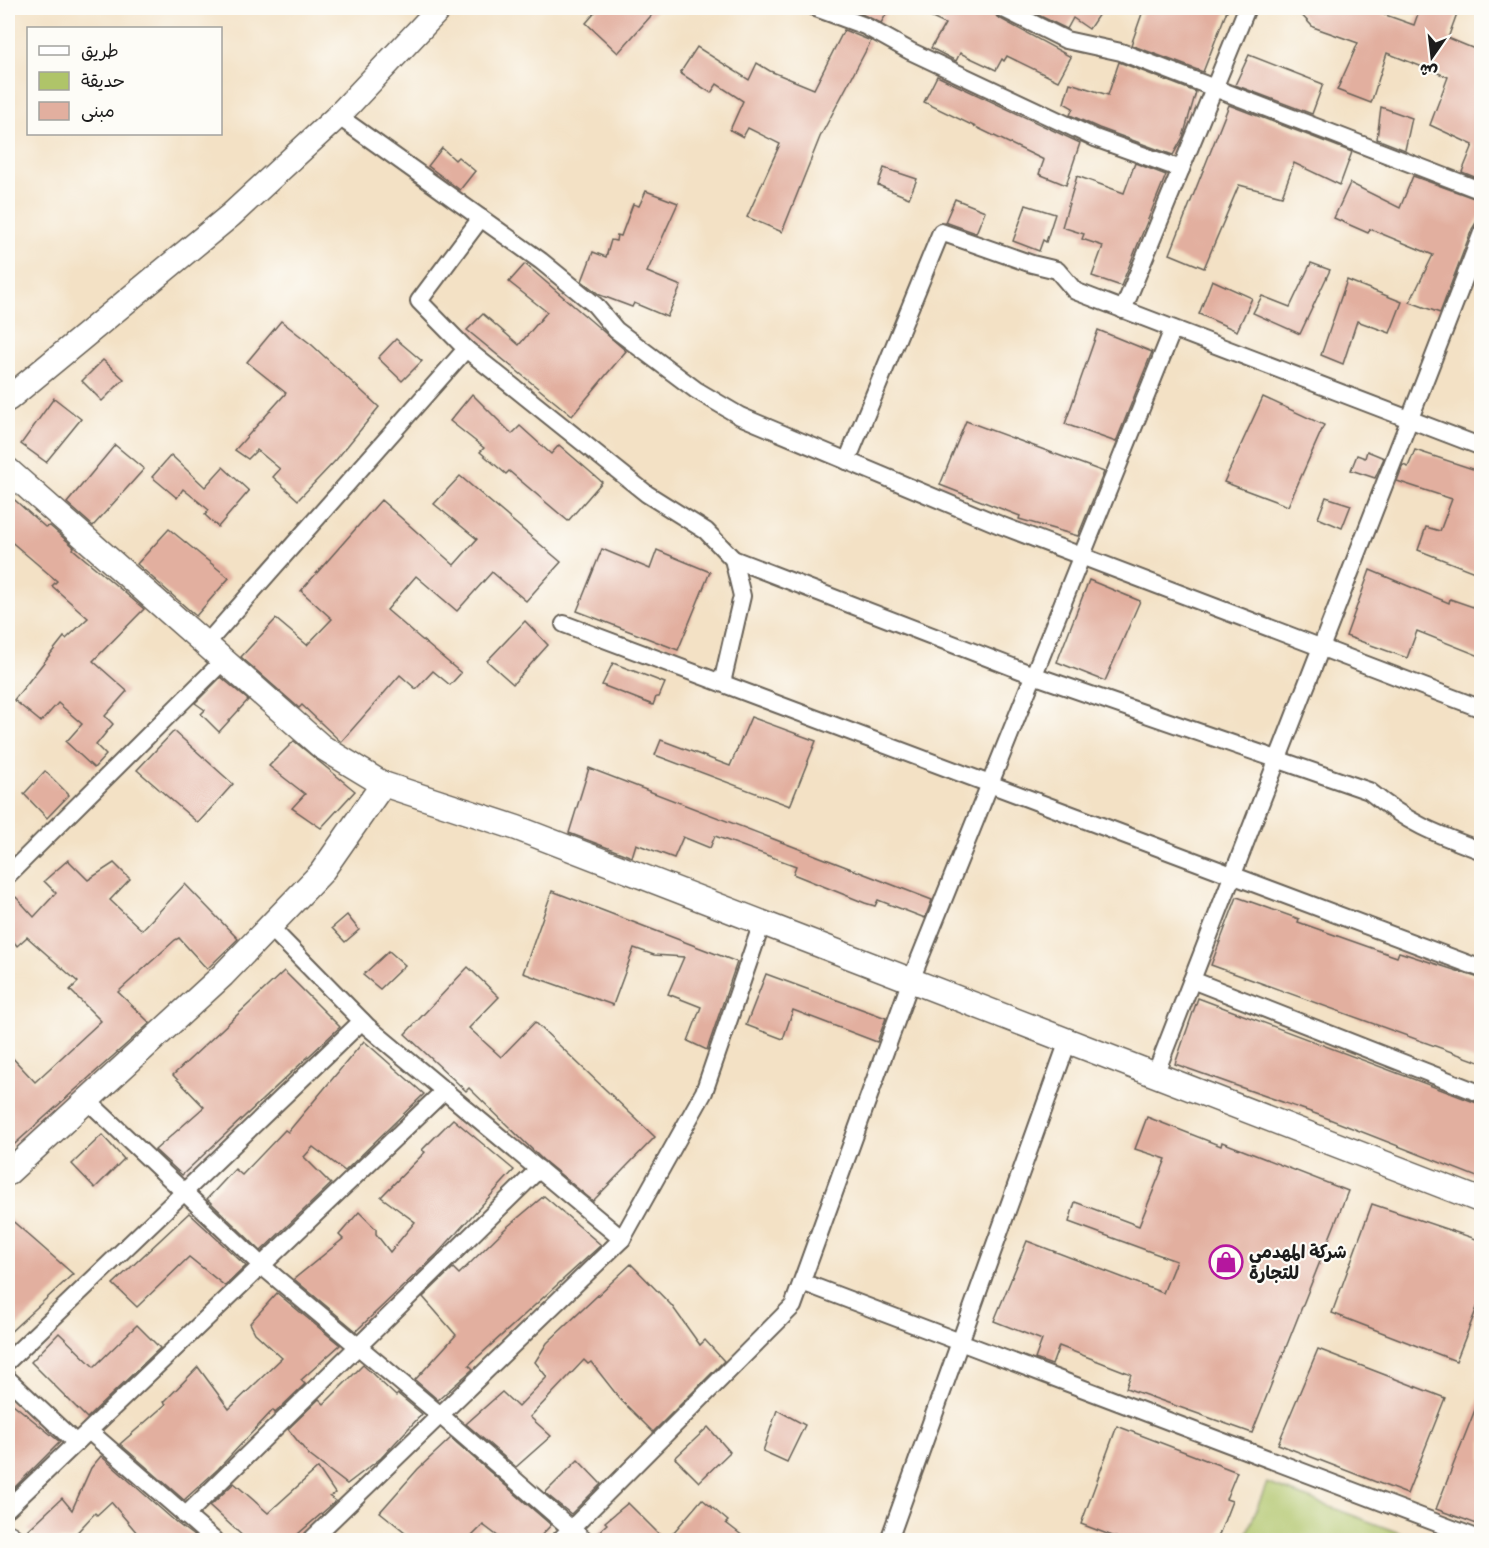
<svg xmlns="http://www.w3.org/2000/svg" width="1489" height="1548" font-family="Pangolin,'Playpen Sans Arabic',sans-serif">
<rect width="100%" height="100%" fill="#fdfcf7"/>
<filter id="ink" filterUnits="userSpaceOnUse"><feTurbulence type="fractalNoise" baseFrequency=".0167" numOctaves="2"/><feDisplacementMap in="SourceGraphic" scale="12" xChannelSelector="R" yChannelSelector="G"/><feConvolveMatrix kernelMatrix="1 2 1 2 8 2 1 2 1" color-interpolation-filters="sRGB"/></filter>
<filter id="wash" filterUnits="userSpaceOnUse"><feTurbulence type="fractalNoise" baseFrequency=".008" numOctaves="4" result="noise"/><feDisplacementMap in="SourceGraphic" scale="24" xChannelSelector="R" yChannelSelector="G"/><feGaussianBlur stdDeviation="1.35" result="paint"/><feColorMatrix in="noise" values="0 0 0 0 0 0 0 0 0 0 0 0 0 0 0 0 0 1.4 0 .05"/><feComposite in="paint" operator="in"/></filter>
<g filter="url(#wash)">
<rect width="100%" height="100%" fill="#f3e1c5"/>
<polygon fill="#afc469" stroke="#667042" stroke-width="1.5" points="1267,1483 1418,1540 1244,1540"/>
<g id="blocks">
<g fill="#e2af9f">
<polygon points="599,8 658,8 618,53 586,23"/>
<polygon points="857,8 890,8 881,23 855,11"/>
<polygon points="911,8 992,8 997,17 1071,57 1058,81 1007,56 1004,61 1002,59 996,70 960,53 956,61 931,48 945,24"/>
<polygon points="1024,8 1103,8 1089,29 1073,18 1067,29"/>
<polygon points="1144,8 1228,8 1203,72 1131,45"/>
<polygon points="1295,8 1366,8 1414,25 1420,8 1459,8 1448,38 1482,52 1482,180 1462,172 1473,145 1430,125 1448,77 1387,53 1371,103 1337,90 1358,43 1313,27"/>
<polygon points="844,30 871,41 820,137 782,232 747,217 780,144 748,128 743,137 730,130 743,101 717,84 711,93 680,73 697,47 749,80 757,63 770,71 814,89"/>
<polygon points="1249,55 1323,84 1312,114 1235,85"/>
<polygon points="1119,62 1196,92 1183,137 1173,155 1099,128 1070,115 1073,108 1064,103 1070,83 1108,95"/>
<polygon points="937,76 1080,143 1066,185 1039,174 1044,160 924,102"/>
<polygon points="1229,105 1352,152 1340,185 1294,163 1282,196 1239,185 1204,268 1170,254"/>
<polygon points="1381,107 1412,118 1405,150 1377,139"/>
<polygon points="442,148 455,160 458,157 475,171 460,190 428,166"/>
<polygon points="1135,163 1166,175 1121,286 1092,276 1103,246 1082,239 1084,234 1062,227 1077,176 1124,193"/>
<polygon points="884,168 917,179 909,198 878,185"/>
<polygon points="1413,176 1482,201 1482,213 1472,229 1440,313 1410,302 1433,255 1370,229 1368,233 1334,218 1350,183 1400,208"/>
<polygon points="646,191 678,203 647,272 681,286 667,317 634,303 632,307 600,295 582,281 593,252 606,257 611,240 616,241 617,235 621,236 633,204 639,206"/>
<polygon points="955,199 985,211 976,233 945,222"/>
<polygon points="1026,205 1055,214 1046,242 1043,240 1039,251 1013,241"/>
<polygon points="1311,263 1330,270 1300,334 1253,313 1262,296 1290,307"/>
<polygon points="525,264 626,351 572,416 467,330 483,314 519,345 547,312 509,282"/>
<polygon points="1212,280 1252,298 1237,331 1199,314"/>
<polygon points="1347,280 1402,302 1390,333 1357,321 1343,364 1321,355"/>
<polygon points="281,321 312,345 379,407 336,460 298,500 273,477 280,469 257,450 248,459 235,450 286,393 247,362"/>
<polygon points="1098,330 1152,352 1116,442 1065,424"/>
<polygon points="396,339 422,361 402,381 378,358"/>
<polygon points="103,360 124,379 102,401 82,381"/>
<polygon points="472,394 512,434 520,426 551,454 559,445 602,482 568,521 509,471 506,474 480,452 484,448 450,421"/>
<polygon points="1263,397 1324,425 1288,506 1224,482"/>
<polygon points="54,398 81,419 46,462 21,444"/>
<polygon points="966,421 1104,472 1078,536 1019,519 1020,516 940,485"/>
<polygon points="115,445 144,469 93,526 67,503"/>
<polygon points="1415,450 1482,472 1482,575 1418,550 1426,527 1440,531 1452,499 1397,481 1403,465 1408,467"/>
<polygon points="1367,451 1384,458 1375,478 1351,470 1357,455 1365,458"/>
<polygon points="171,455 205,487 223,467 249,491 218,527 205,515 209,510 183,489 177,498 152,477"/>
<polygon points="460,476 561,562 526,601 492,572 457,611 416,576 387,610 461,673 450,685 433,671 416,689 400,675 341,742 302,705 299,708 241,657 276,619 307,645 332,619 301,591 381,500 454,565 477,539 434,504"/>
<polygon points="8,494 45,527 50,526 74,547 73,549 144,609 93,661 127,691 105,716 113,724 96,745 106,755 94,768 66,742 82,724 58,703 41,722 14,700 64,637 66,639 88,618 52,586 57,581 8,539"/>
<polygon points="1326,497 1351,505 1342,528 1318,518"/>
<polygon points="169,529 229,578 196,616 137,564"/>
<polygon points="602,549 650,569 657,550 710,572 678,650 577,611"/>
<polygon points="1370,570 1449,603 1450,599 1482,610 1482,657 1417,631 1407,658 1346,636"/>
<polygon points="1089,580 1140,601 1105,681 1057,662"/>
<polygon points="525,621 548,645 513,684 487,661"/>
<polygon points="613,663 665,683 659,697 656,697 653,705 602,685"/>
<polygon points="221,677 248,700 219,732 201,714 205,710 195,703"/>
<polygon points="751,717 816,741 790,806 655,755 661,740 730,766"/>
<polygon points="174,731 233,784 198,823 137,770"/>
<polygon points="294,741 355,791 321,828 292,808 305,794 269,766"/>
<polygon points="589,768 932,900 925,918 878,900 875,906 865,903 793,874 796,866 715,836 710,848 683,837 674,858 636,844 632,857 569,833"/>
<polygon points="45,771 69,795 47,818 24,794"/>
<polygon points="68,860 88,880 114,863 130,879 110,900 142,930 185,884 238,939 207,969 179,938 175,940 118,992 150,1023 8,1150 8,1053 35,1082 101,1021 70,990 78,982 27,937 17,946 8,934 8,906 16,897 34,917 56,893 44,881"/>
<polygon points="552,891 737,962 707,1050 688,1041 701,1007 668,994 684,957 654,955 634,948 613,1005 523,973"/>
<polygon points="1237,897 1299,919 1298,922 1397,957 1399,952 1482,979 1482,1063 1211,965"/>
<polygon points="347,915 359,930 345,942 332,928"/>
<polygon points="389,951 405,965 380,989 363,975"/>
<polygon points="468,967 499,997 469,1028 501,1057 535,1022 655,1137 593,1201 543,1160 469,1088 466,1091 405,1034"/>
<polygon points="284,971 340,1027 182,1175 155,1150 204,1107 173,1075"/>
<polygon points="766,974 886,1018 877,1042 793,1010 783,1039 746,1025"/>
<polygon points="1198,998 1482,1105 1482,1179 1319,1115 1175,1064"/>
<polygon points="364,1041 424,1094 345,1171 313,1147 304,1157 331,1184 261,1251 207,1199 235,1169 242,1175 285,1130 288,1132"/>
<polygon points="1147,1117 1221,1146 1222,1142 1348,1191 1252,1433 1126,1388 1131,1374 1059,1346 1052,1365 1035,1359 1042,1340 994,1321 1027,1241 1163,1293 1176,1261 1069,1222 1075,1202 1139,1226 1166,1159 1135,1149"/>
<polygon points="453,1119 514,1170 437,1254 356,1331 294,1279 343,1239 339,1235 359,1212 376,1229 376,1234 390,1252 415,1222 381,1197 425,1152 422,1150"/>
<polygon points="102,1135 124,1159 95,1188 72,1164"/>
<polygon points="544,1196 601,1245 469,1365 473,1369 438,1400 415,1380 456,1335 423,1297 453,1268 459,1274 507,1227"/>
<polygon points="1372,1204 1482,1241 1482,1295 1456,1361 1332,1313"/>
<polygon points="189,1213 246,1266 225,1286 189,1257 137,1307 113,1284"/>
<polygon points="8,1217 73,1274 8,1334"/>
<polygon points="631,1264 672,1306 700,1345 705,1340 724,1361 653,1432 620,1399 591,1362 588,1364 584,1360 530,1417 551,1436 516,1467 466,1424 502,1392 518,1407 547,1377 535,1362 547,1343"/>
<polygon points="277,1293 340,1345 301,1380 305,1384 275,1413 273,1410 218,1469 184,1500 120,1444 166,1404 164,1402 198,1367 229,1409 282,1358 255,1333 250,1323"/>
<polygon points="137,1325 160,1348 87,1418 31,1362 59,1333 94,1367"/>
<polygon points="1318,1349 1445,1398 1407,1494 1278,1444"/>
<polygon points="363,1365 396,1396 398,1394 422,1414 381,1458 347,1484 309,1455 288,1429 319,1399 324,1404"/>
<polygon points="1480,1397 1482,1397 1482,1526 1436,1509"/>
<polygon points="8,1400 60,1442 8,1494"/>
<polygon points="777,1410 805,1425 787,1462 763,1451"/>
<polygon points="1117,1426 1237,1472 1226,1499 1232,1501 1217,1540 1123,1540 1081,1524"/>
<polygon points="708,1427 730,1452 699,1482 675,1458"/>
<polygon points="451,1438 551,1525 537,1540 503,1540 483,1525 468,1540 415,1540 380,1512 418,1469"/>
<polygon points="101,1456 178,1524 199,1540 143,1540 111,1502 97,1515 95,1513 70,1540 40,1540 28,1530 62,1498 72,1510 91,1468"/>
<polygon points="578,1460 601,1484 571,1514 545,1493"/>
<polygon points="318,1468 335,1493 330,1497 336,1501 291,1540 247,1540 210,1506 234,1483 268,1513"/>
<polygon points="702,1499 728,1521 726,1523 748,1540 667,1540"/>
<polygon points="628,1503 665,1540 594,1540 594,1536 607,1524 605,1522"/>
</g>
</g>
</g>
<g filter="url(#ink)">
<use href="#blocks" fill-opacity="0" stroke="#676157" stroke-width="1.5"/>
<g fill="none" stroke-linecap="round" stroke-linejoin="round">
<defs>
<g id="street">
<polyline points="816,8 865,26 910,51 1095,138 1181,169"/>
<polyline points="1002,8 1066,40 1121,52 1482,191"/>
<polyline points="338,116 541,261 595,305 616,330 696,390 740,416 1000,525 1482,709"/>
<polyline points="1123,310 1247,8"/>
<polyline points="466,349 647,494 706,531 733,559 742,596 722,683"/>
<polyline points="847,461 941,232 1032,264 1057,270 1075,291 1482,447"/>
<path d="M733 559 1033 675 1369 791C1409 824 1434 833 1482 851"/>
<polyline points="564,624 1482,969"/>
<polyline points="206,644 466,349 419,301 481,218"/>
<polyline points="8,875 224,660"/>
<polyline points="270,927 368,1027 622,1239"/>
<polyline points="1192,980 1482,1094"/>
<polyline points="1155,1075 1482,233"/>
<polyline points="87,1100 262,1266 440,1415 584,1540"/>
<polyline points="802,1282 1482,1540"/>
<polyline points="8,1361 362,1021"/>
<polyline points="8,1379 76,1443"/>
<polyline points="89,1431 214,1540"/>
<polyline points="8,1508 445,1090"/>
<polyline points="185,1516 539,1169"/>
<polyline points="311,1540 622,1239 704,1092 762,923"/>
<polyline points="560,1540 793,1306 911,980 1173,329"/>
<polyline points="889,1540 1068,1041"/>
</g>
<g id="secondary">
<polyline points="8,399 231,215 338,116 440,8"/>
<polyline points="8,470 322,747 383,784 517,828 1482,1201"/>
<polyline points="8,1173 223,975 321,873 383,784"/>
<polyline points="8,1537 12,1540"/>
</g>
</defs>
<use href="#street" stroke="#676157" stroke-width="20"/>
<use href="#secondary" stroke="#676157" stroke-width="27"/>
<use href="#street" stroke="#fff" stroke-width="16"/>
<use href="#secondary" stroke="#fff" stroke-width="24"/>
</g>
</g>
<defs>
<symbol id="shop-ring" viewBox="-11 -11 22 22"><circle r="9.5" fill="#fdfcf7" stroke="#b5179e" stroke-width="1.5"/><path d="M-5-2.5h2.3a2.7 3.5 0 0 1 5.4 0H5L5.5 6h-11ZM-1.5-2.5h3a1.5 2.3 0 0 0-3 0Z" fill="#b5179e"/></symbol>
</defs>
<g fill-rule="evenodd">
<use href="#shop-ring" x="1207" y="1243" width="38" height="38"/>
</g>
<g text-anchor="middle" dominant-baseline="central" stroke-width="4.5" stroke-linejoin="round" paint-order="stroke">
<g font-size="18" font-weight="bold" fill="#1c1c1c" stroke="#fdfcf7" text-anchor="start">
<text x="1249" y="1252">شركة المهدمي<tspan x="1249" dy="21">للتجارة</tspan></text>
</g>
</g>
<rect width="1489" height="1548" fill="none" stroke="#fdfcf7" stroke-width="30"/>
<rect x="27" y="27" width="195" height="108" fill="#fdfcf7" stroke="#a3a29f" stroke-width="1.5"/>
<rect x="39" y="46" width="30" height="9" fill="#ffffff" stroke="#a3a29f" stroke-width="1.5"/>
<text x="81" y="57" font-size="18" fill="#1c1c1c">طريق</text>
<rect x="39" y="72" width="30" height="18" fill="#afc469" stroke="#a3a29f" stroke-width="1.5"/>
<text x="81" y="87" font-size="18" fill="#1c1c1c">حديقة</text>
<rect x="39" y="102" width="30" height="18" fill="#e2af9f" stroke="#a3a29f" stroke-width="1.5"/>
<text x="81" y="117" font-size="18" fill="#1c1c1c">مبنى</text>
<g transform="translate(1432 57) rotate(194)" stroke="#fdfcf7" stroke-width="4.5" paint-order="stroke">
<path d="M0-4.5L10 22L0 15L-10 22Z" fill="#1c1c1c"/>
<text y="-9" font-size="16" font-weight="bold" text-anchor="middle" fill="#1c1c1c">ش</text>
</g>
</svg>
